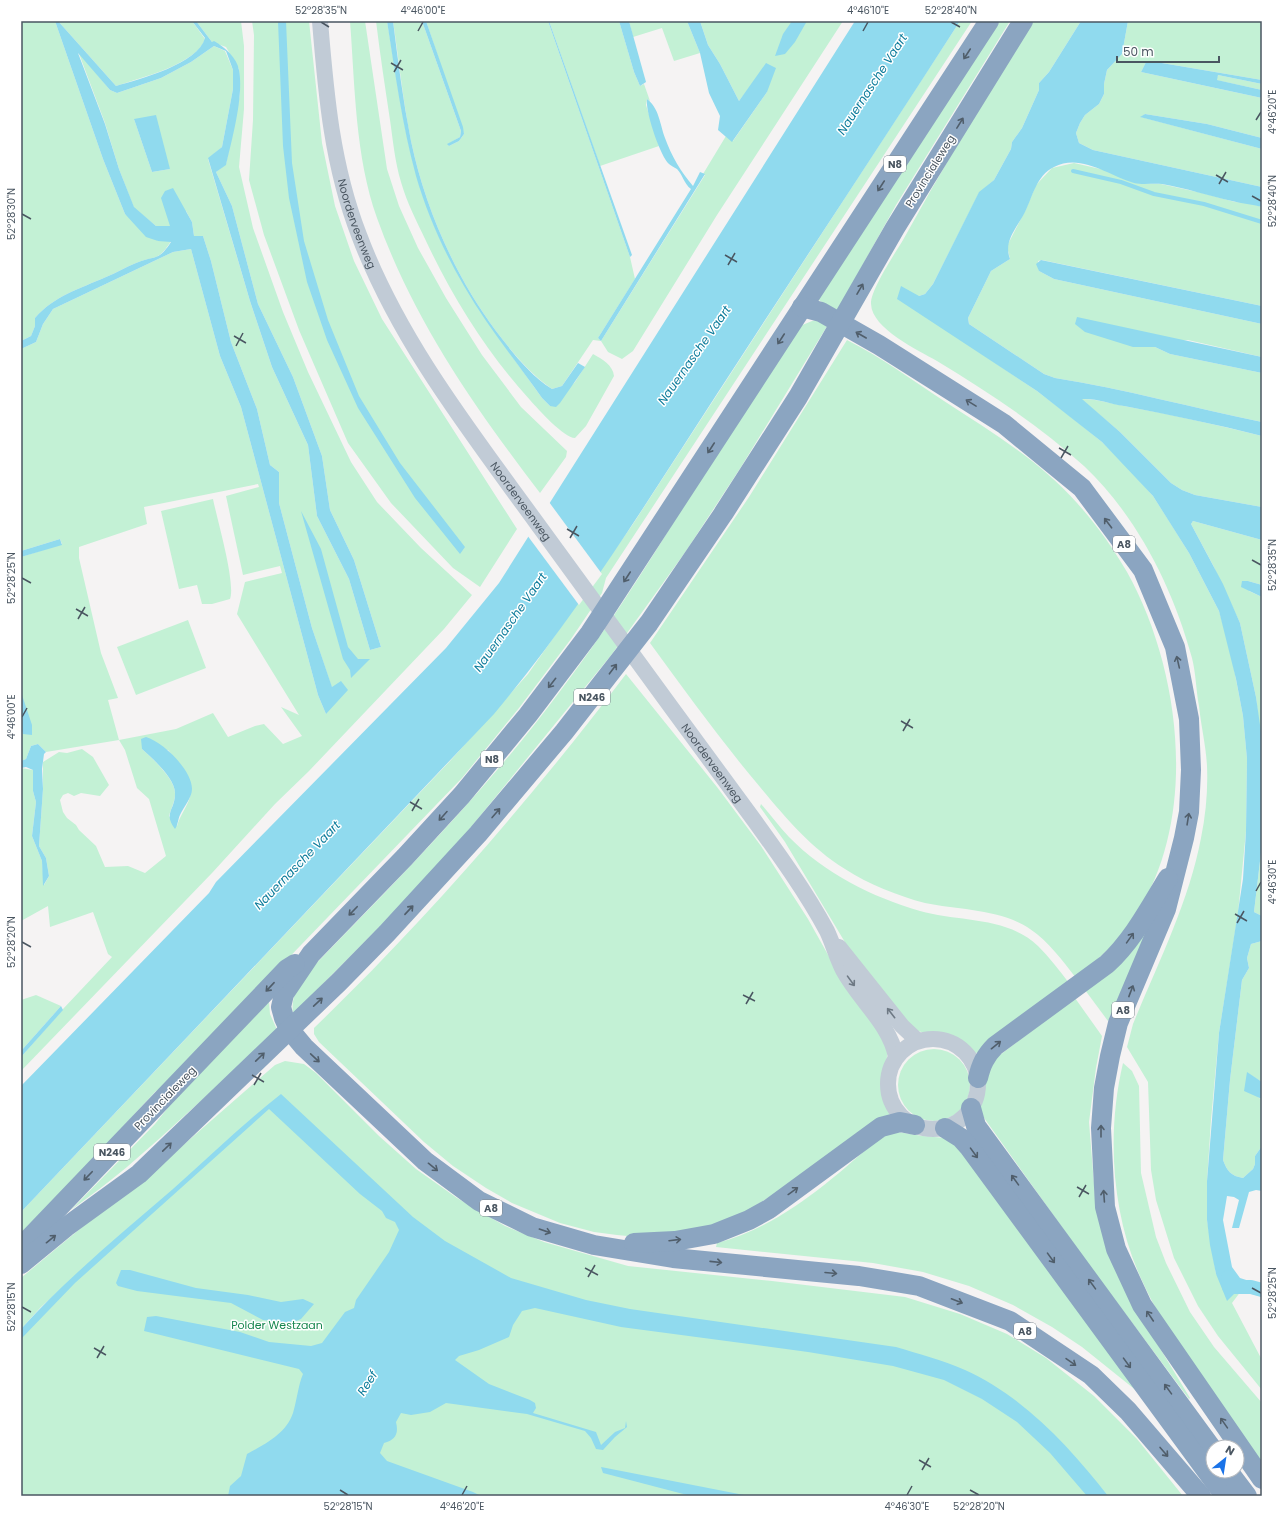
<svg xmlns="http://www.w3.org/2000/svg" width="1283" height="1517" font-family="Poppins,sans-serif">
<rect width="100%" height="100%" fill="#f5f3f3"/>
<g fill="#c3f1d5" fill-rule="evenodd">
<path d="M21 21H55L103 159 125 214 158 241H171C158 262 156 255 136 263 126 267 116 273 106 277 79 289 54 296 35 318V326L31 336 21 341Z"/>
<path d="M58 21H192L205 39C197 64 140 78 116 86Z"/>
<path d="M196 21H241L244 46V109L239 167 253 228 283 312 308 372 351 462 377 502 421 548 472 595 444 629 309 771 275 804 212 873 21 1071V1057L63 1009 112 957 108 954 93 912 50 927 48 906 21 921V768L33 770V791L36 802 32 836 42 861 44 885 49 876 46 858 39 846 43 789V762L59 752 67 753 82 749 93 757 109 785 100 796 81 793 74 796 68 793 63 795 60 800 63 812 67 818 76 825 79 830 96 846 105 867 128 866 145 873 166 856 149 799 137 788 125 750 119 740 46 752 38 744 31 746 26 759 21 761V728L23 734 25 707 21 692V557L62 544 60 539 21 551V349L36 342 43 324 53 309 173 252 191 249 220 356 241 407 318 695 326 714 332 688 312 628 279 503V472L270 465 257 409 231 342 211 261 203 236H194L192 222 186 211 170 226H156L134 208 119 169 105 123 78 51 110 90 117 93 161 78 191 62 214 46 225 51 233 70V89L222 147 208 159 250 301 272 367 308 445 317 516 349 579 370 650 381 647 354 560 330 510 322 456 293 377 258 304 232 206 216 172 226 164 240 94 239 69 226 47 212 42ZM134 119 170 169 152 172ZM258 484 259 487 226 496 243 575 280 566 282 573 245 582 237 614 299 715 281 707 302 736 283 744 264 724 255 726 228 737 213 713 176 729 119 740 108 700 118 698 101 653 79 558V547L147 524 144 507ZM142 749 168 750C179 764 195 778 190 797 187 807 180 815 177 826L169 816C171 809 175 801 175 794 176 780 152 758 142 749Z"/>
<polygon points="252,21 309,21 322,143 335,206 354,261 382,319 517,529 480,587 453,568 391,503 348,443 299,330 264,235 249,180 253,120 254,35"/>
<path d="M350 21H365L387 169 399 206 418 248 446 298 482 355 521 407 567 451 566 457 540 493C475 408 414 321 377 218 355 156 355 86 350 21Z"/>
<path d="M376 21H387C398 84 405 149 428 210 454 280 499 338 542 398L550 406 575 382 593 354C602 359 613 365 614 376L586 426 575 438C564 438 538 409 530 400 487 353 453 298 426 241 417 222 407 203 401 182 395 162 393 141 390 120 385 87 380 54 376 21Z"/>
<path d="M393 21H422L461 131 460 137 448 144 449 146 459 141 464 134 426 21H548L630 257 635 279 598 338 601 341 705 175 703 174 726 136 733 141 767 92 749 88 739 101 720 64 708 45 700 21H843L717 215 633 351 622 359 608 352 601 341 593 340 562 386 552 389C529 373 513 353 496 331 455 276 425 208 411 141 403 101 399 61 393 21Z"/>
<polygon points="549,21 619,21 634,72 640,86 644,84 650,101 647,99 646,105 659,146 600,166"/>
<polygon points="629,21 687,21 700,53 674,61 662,28 633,37"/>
<polygon points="960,21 972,21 606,578 602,593 571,639 519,708 462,778 171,1080 155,1092 21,1236 21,1212 450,761 528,674 633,524"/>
<polygon points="1000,21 1010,21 896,205 837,311 817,299"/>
<path d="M1030 21H1081L1049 72 1039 83V90L1022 128 1012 142 1011 149 994 180 979 193 933 284 925 294 919 296 952 334 1037 391 1071 417 1102 442 1128 468 1153 496 1169 521 1189 553 1219 611 1230 648 1243 716 1247 759 1246 831 1238 913 1219 1033 1211 1120 1207 1181V1220L1216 1274 1235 1293 1239 1285 1262 1293V1297L1241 1291 1232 1303 1262 1360V1390L1218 1336 1198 1306 1174 1258 1156 1200 1151 1170 1148 1082 1127 1047 1133 1024C1158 963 1189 902 1201 838 1206 814 1208 789 1207 766 1206 746 1201 726 1199 706 1196 690 1196 674 1192 658 1173 588 1137 516 1084 466 1040 426 988 392 937 361 918 350 872 329 871 304 870 291 895 253 903 240 944 166 987 94 1030 21Z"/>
<polygon points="1128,21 1262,22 1262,80 1150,61 1146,62 1141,72 1262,98 1262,138 1207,124 1145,114 1141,117 1262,149 1262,187 1093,150 1079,143 1076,133 1080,123 1085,115 1099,104 1104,94 1104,84 1107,70 1122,54"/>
<polygon points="1218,75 1262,84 1262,90 1216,80"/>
<path d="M1074 163 1105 170 1135 183 1161 184 1202 193 1235 202 1249 203 1262 207V306L1042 260 1038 261 1039 271 1054 279 1262 324V357L1188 340 1133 347H1155L1170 354 1262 373V422C1193 408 1125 389 1055 378L1044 374 969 324 968 318 991 271 1010 259 1007 246 1025 211 1036 185 1052 168Z"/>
<path d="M822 319 829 323 741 467 686 551 612 654 467 832 413 893 293 1014C291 999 296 989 304 976 392 885 482 796 558 694 612 623 659 547 705 470 735 421 769 374 800 326L812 321Z"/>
<path d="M847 340C881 357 912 380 944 401 990 431 1040 461 1077 503 1096 524 1113 548 1127 572 1181 669 1199 816 1137 913 1120 940 1100 958 1076 978 1062 960 1049 942 1030 929 1001 909 959 910 925 903 898 896 868 884 845 869 810 847 786 818 760 787 721 741 686 692 650 643L749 497Z"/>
<path d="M1081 399C1098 399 1113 404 1129 407 1174 415 1218 425 1262 436V507L1195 495 1182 490 1171 483 1120 432Z"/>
<path d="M213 499C217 519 236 583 230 599L212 604H202L197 585 179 589 161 511Z"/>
<polygon points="1193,521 1262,540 1262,585 1248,581 1249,591 1262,597 1262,752 1256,697 1240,623 1213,565 1191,524"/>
<polygon points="188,620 206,668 136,695 117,647"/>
<path d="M626 674 717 787 761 846 808 919 841 978 885 1041C891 1060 882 1069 882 1087 882 1097 886 1106 890 1114L830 1159 723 1226 637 1237 617 1235 594 1232 560 1223 512 1203 486 1188 453 1166 424 1142 319 1042 314 1034V1028C427 919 531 799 626 674Z"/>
<path d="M761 804C771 815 779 827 789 837 824 873 872 897 920 911 958 922 1007 916 1038 946 1049 957 1059 970 1069 983L975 1054C966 1046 955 1038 944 1035 934 1033 925 1034 915 1030L858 964 785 842 760 807Z"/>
<polygon points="1262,844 1262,916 1254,912"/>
<polygon points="1156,913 1108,1021 1085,990"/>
<path d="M1262 941V1082L1247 1073 1259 1098 1262 1099V1146L1255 1156V1164L1253 1169 1243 1178C1231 1176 1227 1171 1223 1160L1230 1080 1242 980 1249 968 1247 958 1251 944Z"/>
<polygon points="36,995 61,1006 21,1051 21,1000"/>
<polygon points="1075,998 1102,1036 1096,1068 1089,1122 1095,1196 1141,1317 1190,1398 1189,1399 1086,1261 977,1108 982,1093 983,1083 992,1061"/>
<path d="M269 1002 270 1014 278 1032C227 1076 178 1123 127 1167 109 1182 90 1196 71 1210L155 1124 197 1071Z"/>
<circle cx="934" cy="1085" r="36"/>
<polygon points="285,1061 304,1064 316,1073 379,1136 416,1169 457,1198 505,1226 544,1242 628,1266 772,1281 905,1297 960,1314 1007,1334 1046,1358 1094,1396 1137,1439 1183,1496 21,1496 21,1333 75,1276 41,1307 21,1329 21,1278 87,1223 141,1182 275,1065"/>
<path d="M1123 1063 1132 1071 1139 1086 1141 1173 1156 1237 1166 1263 1190 1312 1214 1347 1262 1403V1468C1220 1406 1169 1343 1139 1274 1111 1209 1107 1131 1123 1063Z"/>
<path d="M891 1131 923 1136 946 1138 956 1144 1148 1400 1082 1347 1052 1327 1013 1305 969 1286 923 1272 873 1263 716 1247 717 1243C780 1227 833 1179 880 1137Z"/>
</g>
<g fill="#90daee">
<path d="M55 21H58L116 86C140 79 198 64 205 38L192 21H196L212 42 214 41C225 47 237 58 239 70 244 96 232 139 226 165L216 172 232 206 258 304 293 377 322 456 330 510 354 560 381 647 370 650 349 579 317 516 308 445 272 367 250 301 208 158 222 147 233 89V70L226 51 214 46 191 62 161 78 117 93 110 90 78 53 105 124 119 169 134 207 156 226H170L161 198 165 191 173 188 192 222 194 236H203L211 261 231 342 257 409 270 465 279 472V503L312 628 332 687 341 681 348 690 326 714 318 695 241 407 220 356 191 249 173 252 53 309 43 324 36 342 21 349V341L31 336 35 326V318C54 296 79 289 106 277 116 273 126 267 136 263 155 255 158 262 171 242L158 241 146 237 125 214 103 159Z"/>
<polygon points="278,21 286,21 292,163 304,241 328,320 359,396 400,463 465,547 460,554 415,498 358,408 327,340 307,282 289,198 283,146"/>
<path d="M387 21H393C398 61 403 101 411 141 425 208 455 276 496 331 513 353 529 374 552 389L562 386 578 363 585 367 560 403 556 407 550 406 542 398C516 361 487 326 464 286 444 252 427 214 416 176 402 125 395 72 387 21Z"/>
<polygon points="422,21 426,21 463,127 464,134 459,141 449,146 447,144 460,137 461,131"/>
<polygon points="548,21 549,21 632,255 630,257"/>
<polygon points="619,21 629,21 646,82 640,86 634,72"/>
<polygon points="687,21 700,21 708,45 720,64 739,101 766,63 776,68 767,92 732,142 718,130 720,116 709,93 700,53"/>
<polygon points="792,21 807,21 795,42 785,54 775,56 783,34"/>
<path d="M855 21H960C879 147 796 272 715 397 645 505 577 615 494 714L21 1212V1086L209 893 216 882 446 648 499 583Z"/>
<path d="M1081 21H1128L1122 54 1107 70 1104 84V94L1099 104 1085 115 1080 123 1076 133 1079 143 1093 150 1262 187V207C1252 204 1242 204 1232 201 1209 196 1186 188 1162 184 1153 183 1143 185 1134 183 1109 176 1081 153 1054 167 1036 176 1033 196 1025 212 1017 228 1003 241 1010 259L991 271 968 318 969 324 1044 374 1055 378C1125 389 1193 408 1262 422V436C1216 424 1170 415 1124 406 1110 404 1096 398 1082 399L1120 432 1171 483 1182 490 1195 495 1262 507V540L1193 521 1191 524 1223 584 1240 623 1256 697 1262 739V844L1254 912 1262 916V941L1251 944 1247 958 1249 968 1242 980 1230 1080 1223 1160C1227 1171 1231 1176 1243 1178L1253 1169 1255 1164V1156L1262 1146V1191L1256 1190 1249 1192 1239 1228H1232L1239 1200 1234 1197 1227 1196 1223 1220 1232 1267 1240 1278 1262 1285V1293L1239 1285 1235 1293 1227 1301 1216 1274 1210 1245 1207 1220V1181L1219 1033 1243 879 1246 831 1247 759 1243 716 1236 679 1219 611 1189 553 1153 496 1102 442 1037 391 897 299 901 286 919 296 925 294 933 284 979 192 994 180 1011 149 1012 142 1022 128 1039 90V83L1049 72Z"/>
<polygon points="1150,61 1262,80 1262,84 1218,75 1217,80 1262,90 1262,98 1141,72 1146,62"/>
<path d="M647 99C659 108 660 124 665 138 671 155 681 172 693 186L700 172 705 174 601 341 598 338 691 189C684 184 683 175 677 169 674 167 671 166 669 164 660 156 645 111 647 99Z"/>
<polygon points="1145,114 1207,124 1262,138 1262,149 1140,117"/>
<polygon points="156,115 170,169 152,172 134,119"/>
<polygon points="1041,260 1262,306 1262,324 1054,279 1039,271 1036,264"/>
<polygon points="1077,317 1262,357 1262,373 1170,354 1155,347 1133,347 1085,332 1075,324"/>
<polygon points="301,511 321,549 348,647 358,659 370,659 351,678 350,670 343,659"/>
<polygon points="60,539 62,545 21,557 21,551"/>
<polygon points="1242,581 1248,581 1262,585 1262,597 1241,587"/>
<polygon points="21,692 32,725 32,735 23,734 21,728"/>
<path d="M146 737C163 742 192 770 192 789 192 798 184 806 180 815 178 819 178 825 175 829 163 813 175 810 175 794 176 779 152 758 142 749L141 739Z"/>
<polygon points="38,744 46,752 44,754 42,769 43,789 39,846 46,858 49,876 43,886 42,861 32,836 36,802 33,791 33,770 26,767 21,768 21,761 26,759 31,746"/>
<polygon points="61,1006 63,1010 21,1057 21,1051"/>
<polygon points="1247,1072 1262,1082 1262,1099 1244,1091"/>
<path d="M281 1094 413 1217 445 1241 511 1278 586 1300 630 1309 896 1347C919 1354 943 1360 965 1370 1023 1396 1070 1447 1108 1496H1087L1050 1453 1017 1422 982 1399 944 1380 893 1366 808 1352 621 1327 535 1308 522 1311 513 1325 509 1337 479 1350 459 1356 455 1360 489 1384 530 1400 535 1403 536 1408 533 1413 596 1432 601 1445 615 1432 625 1428 626 1421 627 1427 615 1437 603 1450 596 1449 591 1438 585 1431 527 1414 446 1403 430 1412 411 1415 401 1413 396 1422C399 1434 395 1440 384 1443L380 1453 387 1461 473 1492 481 1496H228L230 1486 241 1476 247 1454C265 1444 286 1434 293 1413 297 1400 298 1386 303 1374L299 1369 144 1331 147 1317 156 1316 240 1332 269 1342 311 1346 322 1343 345 1312 354 1308 356 1300 389 1252 399 1230 395 1222 386 1218 382 1211 360 1194 269 1109 75 1283 21 1339V1329C67 1278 121 1234 173 1189 209 1157 243 1124 281 1094Z"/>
<polygon points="121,1270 130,1270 196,1288 248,1295 281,1302 303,1299 314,1304 301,1319 291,1323 263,1320 231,1303 137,1291 118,1286 116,1283"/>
<polygon points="601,1467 744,1495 746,1496 691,1496 603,1473"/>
</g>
<polygon fill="#f5f3f3" points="549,502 602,574 579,605 527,535"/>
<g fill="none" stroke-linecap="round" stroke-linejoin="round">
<polyline stroke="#90daee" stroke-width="4" points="1073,171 1121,182 1154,194 1204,204 1262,222"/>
<polyline stroke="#90daee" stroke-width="14" points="1228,1277 1229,1287 1251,1287 1262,1290"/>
<g stroke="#c1cbd6" stroke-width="16">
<path id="s1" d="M320 21C326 95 332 165 359 235 399 341 470 431 536 522 608 621 681 721 754 820 780 856 806 892 827 931 833 944 837 958 843 970 859 1000 890 1024 896 1057"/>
<polyline points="839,947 902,1026 918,1041"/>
<circle cx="933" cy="1084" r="45"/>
</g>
<g stroke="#8ba5c1" stroke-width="20">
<polyline points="989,21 590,633 528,715 462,795 405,857 311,954 284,994 281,1007 284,1018 289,1029 304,1047 425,1161 479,1201 532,1227 594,1245 673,1258 859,1276 919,1286 1010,1321 1091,1375 1128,1411 1201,1496"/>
<polyline points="802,307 821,312 879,345 1004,424 1082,488 1143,570 1175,647 1189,719 1191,770 1189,812 1184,838 1166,909 1118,1023 1110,1056 1104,1088 1101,1128 1105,1207 1116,1249 1142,1305 1262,1479"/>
<path d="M978 1078C981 1065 985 1056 995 1046L1107 964C1133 940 1149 909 1168 878"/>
<polyline points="971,1108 976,1126 1213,1450"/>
<polyline points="945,1128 961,1138 969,1147 1225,1496"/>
<polyline points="634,1243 675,1241 714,1234 749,1220 769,1209 881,1127 900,1122 915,1125"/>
<polyline points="21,1247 287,969 295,964"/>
<polyline points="21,1264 66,1227 139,1174 339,982 387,933 478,834 564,732 649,623 723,514 798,397 895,228 1023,21"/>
<polyline points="1228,1471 1247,1496"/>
</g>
</g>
<defs><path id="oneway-shaft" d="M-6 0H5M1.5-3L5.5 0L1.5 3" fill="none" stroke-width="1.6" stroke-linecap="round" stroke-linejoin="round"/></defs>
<g stroke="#505e6b">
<use href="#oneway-shaft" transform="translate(967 54) rotate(123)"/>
<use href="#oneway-shaft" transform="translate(960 123) rotate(-58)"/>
<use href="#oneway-shaft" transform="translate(881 186) rotate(123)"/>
<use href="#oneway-shaft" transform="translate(860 289) rotate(-60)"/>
<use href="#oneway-shaft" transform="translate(861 335) rotate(-150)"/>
<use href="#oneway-shaft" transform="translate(781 339) rotate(123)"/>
<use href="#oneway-shaft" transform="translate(971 403) rotate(-148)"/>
<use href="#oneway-shaft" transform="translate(711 448) rotate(123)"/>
<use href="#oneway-shaft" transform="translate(1108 523) rotate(-127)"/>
<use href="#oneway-shaft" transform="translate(627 577) rotate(123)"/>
<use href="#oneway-shaft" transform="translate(1178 662) rotate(-103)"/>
<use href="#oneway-shaft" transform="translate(613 669) rotate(-53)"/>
<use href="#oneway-shaft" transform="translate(552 683) rotate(128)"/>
<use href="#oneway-shaft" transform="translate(496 813) rotate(-49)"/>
<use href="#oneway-shaft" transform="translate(443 816) rotate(132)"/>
<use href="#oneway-shaft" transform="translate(1188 819) rotate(-81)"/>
<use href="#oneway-shaft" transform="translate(409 910) rotate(-47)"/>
<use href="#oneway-shaft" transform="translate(353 911) rotate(134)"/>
<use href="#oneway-shaft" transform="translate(1130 938) rotate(-55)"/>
<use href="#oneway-shaft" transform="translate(270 987) rotate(133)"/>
<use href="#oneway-shaft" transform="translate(1131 991) rotate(-69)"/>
<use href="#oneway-shaft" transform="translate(318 1002) rotate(-43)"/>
<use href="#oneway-shaft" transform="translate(996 1045) rotate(-39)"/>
<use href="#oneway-shaft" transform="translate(260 1057) rotate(-44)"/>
<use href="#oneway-shaft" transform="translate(315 1058) rotate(43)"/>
<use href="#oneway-shaft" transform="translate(1101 1131) rotate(-90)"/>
<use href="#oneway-shaft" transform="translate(167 1147) rotate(-44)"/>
<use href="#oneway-shaft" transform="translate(974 1153) rotate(54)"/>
<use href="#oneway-shaft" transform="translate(433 1167) rotate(39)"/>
<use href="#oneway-shaft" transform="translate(88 1176) rotate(134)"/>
<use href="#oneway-shaft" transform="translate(1015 1180) rotate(-126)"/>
<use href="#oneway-shaft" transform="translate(793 1191) rotate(-36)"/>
<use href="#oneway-shaft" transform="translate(1104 1196) rotate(-94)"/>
<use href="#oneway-shaft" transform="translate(545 1231) rotate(19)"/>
<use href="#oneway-shaft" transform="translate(51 1239) rotate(-39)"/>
<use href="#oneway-shaft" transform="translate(675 1240) rotate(-7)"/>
<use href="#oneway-shaft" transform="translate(1051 1258) rotate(54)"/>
<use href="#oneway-shaft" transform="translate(716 1262) rotate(6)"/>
<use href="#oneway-shaft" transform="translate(831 1273) rotate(5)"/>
<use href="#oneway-shaft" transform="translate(1092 1284) rotate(-126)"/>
<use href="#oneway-shaft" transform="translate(957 1301) rotate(21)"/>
<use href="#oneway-shaft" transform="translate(1150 1316) rotate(-124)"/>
<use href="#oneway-shaft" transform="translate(1071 1362) rotate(35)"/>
<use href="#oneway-shaft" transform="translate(1127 1363) rotate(54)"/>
<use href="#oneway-shaft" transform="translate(1168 1389) rotate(-126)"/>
<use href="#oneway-shaft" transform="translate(1224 1423) rotate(-125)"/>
<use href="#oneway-shaft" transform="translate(1164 1452) rotate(49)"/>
</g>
<g stroke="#6e7984">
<use href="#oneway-shaft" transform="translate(851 981) rotate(54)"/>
<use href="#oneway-shaft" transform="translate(891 1013) rotate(-128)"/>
</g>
<path fill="none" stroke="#4a5661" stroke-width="1.5" d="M321 22 329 27M951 22 960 27M418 31 423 22M863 31 868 22M391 63 403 70M394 72 401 60M1256 120 1261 112M1216 175 1228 182M1219 184 1226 172M1252 196 1261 201M22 214 31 219M725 255 737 262M728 265 735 253M234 336 246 343M236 346 243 333M1059 448 1071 455M1061 458 1068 446M567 529 579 536M570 538 577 526M1252 560 1261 565M22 578 31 583M76 609 88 616M78 619 85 607M22 717 27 708M901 721 913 728M903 731 910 719M410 802 422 809M412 811 419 799M1256 891 1261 882M1235 914 1247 921M1237 923 1244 911M22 942 31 947M743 995 755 1001M746 1004 753 992M252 1075 264 1082M254 1085 261 1073M1077 1187 1089 1194M1079 1197 1086 1185M585 1268 598 1275M588 1277 595 1265M1252 1288 1261 1293M22 1307 31 1312M94 1348 106 1355M97 1358 104 1346M919 1460 931 1467M922 1470 929 1458M340 1490 348 1495M970 1490 979 1495M462 1495 467 1486M907 1495 912 1486"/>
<g text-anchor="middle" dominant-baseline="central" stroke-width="3" stroke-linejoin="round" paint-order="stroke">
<g fill="#fff" stroke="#808990" stroke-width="1">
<rect x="884" y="156" width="22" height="16" rx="3"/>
<rect x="1113" y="536" width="22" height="16" rx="3"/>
<rect x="574" y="689" width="36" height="16" rx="3"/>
<rect x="481" y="751" width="22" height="16" rx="3"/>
<rect x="1112" y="1002" width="22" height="16" rx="3"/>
<rect x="94" y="1144" width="36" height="16" rx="3"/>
<rect x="480" y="1200" width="22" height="16" rx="3"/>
<rect x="1014" y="1323" width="22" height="16" rx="3"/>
</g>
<g font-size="10" font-weight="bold" fill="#4a5661">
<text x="895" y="164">N8</text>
<text x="1124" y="544">A8</text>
<text x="592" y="697">N246</text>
<text x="492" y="759">N8</text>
<text x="1123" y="1010">A8</text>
<text x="112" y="1152">N246</text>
<text x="491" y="1208">A8</text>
<text x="1025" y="1331">A8</text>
</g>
<g font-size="11" fill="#4a5661" stroke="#fff">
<text transform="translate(930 171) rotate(-58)">Provincialeweg</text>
<text stroke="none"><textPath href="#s1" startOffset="207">Noorderveenweg</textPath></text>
<text stroke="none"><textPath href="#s1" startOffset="531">Noorderveenweg</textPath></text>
<text stroke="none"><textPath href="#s1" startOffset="855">Noorderveenweg</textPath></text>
<text transform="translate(165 1098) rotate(-46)">Provincialeweg</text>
</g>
<g font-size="11" fill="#17864f" stroke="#fff">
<text x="277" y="1325">Polder Westzaan</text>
</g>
<g font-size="12" font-style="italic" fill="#0c7c9b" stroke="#fff">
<text transform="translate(872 84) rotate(-57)">Nauernasche Vaart</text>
<text transform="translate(694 355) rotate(-55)">Nauernasche Vaart</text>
<text transform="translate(510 622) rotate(-55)">Nauernasche Vaart</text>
<text transform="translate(297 865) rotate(-46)">Nauernasche Vaart</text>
<text transform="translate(367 1383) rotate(-57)">Reef</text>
</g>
</g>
<rect width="1283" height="1517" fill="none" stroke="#ffffff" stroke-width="44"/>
<g transform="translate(1225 1459) rotate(30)"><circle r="19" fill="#ffffff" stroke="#b7bbc0"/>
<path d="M0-3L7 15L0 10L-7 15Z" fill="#1a73e8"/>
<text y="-6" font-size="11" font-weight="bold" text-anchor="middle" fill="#4a5661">N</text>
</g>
<path d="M1117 56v6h102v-6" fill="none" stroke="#4a5661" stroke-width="2"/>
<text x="1123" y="56" font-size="12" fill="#4a5661" stroke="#ffffff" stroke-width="3" paint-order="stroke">50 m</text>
<rect x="22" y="22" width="1239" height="1473" fill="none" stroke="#4a5661" stroke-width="1.5"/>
<g font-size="10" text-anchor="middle" fill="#4a5661">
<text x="321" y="14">52°28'35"N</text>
<text x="423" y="14">4°46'00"E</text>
<text x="868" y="14">4°46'10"E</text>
<text x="951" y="14">52°28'40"N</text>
<text transform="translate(1272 112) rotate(-90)" y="4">4°46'20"E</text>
<text transform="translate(1272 201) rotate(-90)" y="4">52°28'40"N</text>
<text transform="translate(11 214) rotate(-90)" y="4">52°28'30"N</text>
<text transform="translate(1272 565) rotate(-90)" y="4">52°28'35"N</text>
<text transform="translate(11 578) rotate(-90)" y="4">52°28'25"N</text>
<text transform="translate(11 717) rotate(-90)" y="4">4°46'00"E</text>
<text transform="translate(1272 882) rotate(-90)" y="4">4°46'30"E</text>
<text transform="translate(11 942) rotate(-90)" y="4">52°28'20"N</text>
<text transform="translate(1272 1293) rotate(-90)" y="4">52°28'25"N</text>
<text transform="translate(11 1307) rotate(-90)" y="4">52°28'15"N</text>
<text x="348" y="1510">52°28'15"N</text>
<text x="462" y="1510">4°46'20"E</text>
<text x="907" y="1510">4°46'30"E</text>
<text x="979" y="1510">52°28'20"N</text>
</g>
</svg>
